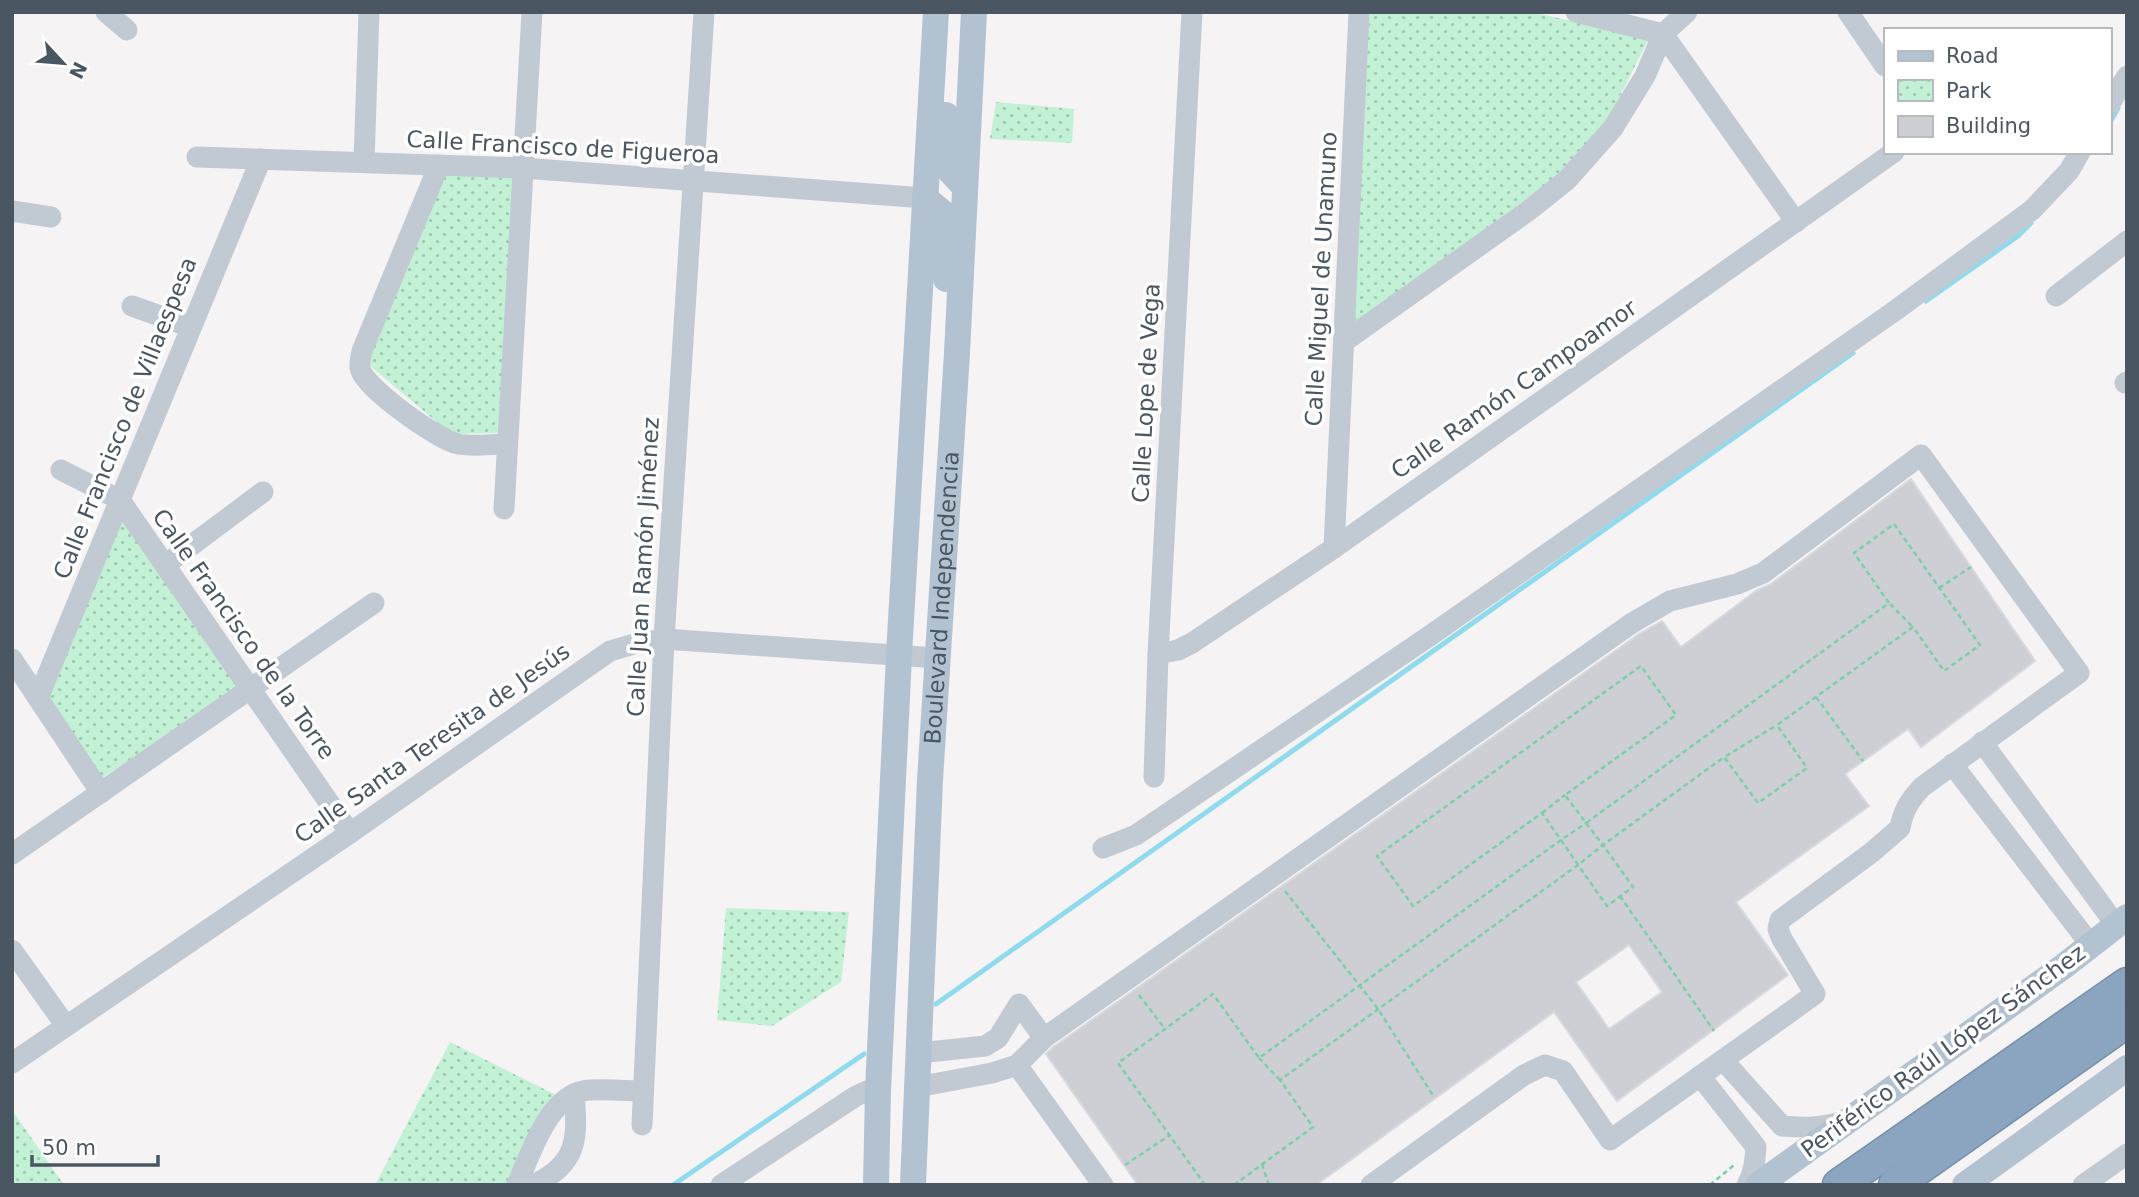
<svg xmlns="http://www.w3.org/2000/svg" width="2139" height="1197" font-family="'DejaVu Sans',sans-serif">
<defs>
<pattern id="park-dots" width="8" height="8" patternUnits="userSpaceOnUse" patternTransform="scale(1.75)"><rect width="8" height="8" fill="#c3f1d5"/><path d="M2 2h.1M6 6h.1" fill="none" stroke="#a0c6b0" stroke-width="1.8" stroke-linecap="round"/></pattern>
</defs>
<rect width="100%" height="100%" fill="#f5f3f3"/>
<g fill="url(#park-dots)">
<polygon points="1367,12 1531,12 1649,38 1603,130 1560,175 1354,323"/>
<polygon points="996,102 1074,109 1072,143 990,139"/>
<polygon points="441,170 516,172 498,433 451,434 369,365 366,352"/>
<polygon points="121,518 238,688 102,778 44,695"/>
<polygon points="726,908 849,912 841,982 772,1026 717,1020"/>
<polygon points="450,1042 558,1096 513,1185 375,1185"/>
<polygon points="12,1110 64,1185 12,1185"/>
</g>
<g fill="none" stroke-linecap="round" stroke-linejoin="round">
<g stroke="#90daee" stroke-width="5">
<polyline points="2109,124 2118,108"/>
<polyline points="1926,301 2018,236 2031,223"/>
<polyline points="936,1004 1853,353"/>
<polyline points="673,1185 864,1054"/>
</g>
</g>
<path fill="#cdcfd5" stroke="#d7d9de" stroke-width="2" fill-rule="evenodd" d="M1911 479 2035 661 1921 747 1908 729 1845 774 1869 806 1736 902 1788 975 1617 1101 1554 1012 1316 1185H1138L1046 1054 1052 1048 1639 634 1662 621 1681 647 1757 590 1771 584ZM1629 945 1662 992 1609 1029 1576 982Z"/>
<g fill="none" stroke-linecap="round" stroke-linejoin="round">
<defs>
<g id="highway">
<polyline points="1839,1185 2127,984"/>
<polyline points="1895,1185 2127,1021"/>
</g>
</defs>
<use href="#highway" stroke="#7690ad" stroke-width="35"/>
<g stroke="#7ad0a6" stroke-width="2.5" stroke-dasharray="5 3.5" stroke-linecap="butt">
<polyline points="1939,588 1971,567"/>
<polyline points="1890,604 1913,627"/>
<polyline points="1816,697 1863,761"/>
<polyline points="1726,756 1777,725"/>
<polyline points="1542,813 1565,795"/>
<polygon points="1586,823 1603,845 1578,865 1561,840"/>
<polyline points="1285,891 1378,1009 1434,1097"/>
<polyline points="1620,896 1714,1031"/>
<polyline points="1139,995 1165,1029"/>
<polyline points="1259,1058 1280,1080"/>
<polyline points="1262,1164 1269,1185"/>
<polyline points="1125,1165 1170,1135"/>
<polyline points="1205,1185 1118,1063 1213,994 1259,1058 1561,840 1542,813 1413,906 1377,856 1641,666 1676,715 1565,795 1586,823 1889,603 1854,553 1894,524 1980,645 1944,671 1913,627 1777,725 1807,768 1758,803 1724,757 1603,845 1633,887 1607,906 1578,865 1280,1080 1313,1127 1234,1185"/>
<polyline points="1710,1185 1734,1165"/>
</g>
<g stroke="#c1cad2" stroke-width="21">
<polyline points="106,12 127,30"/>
<polyline points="1576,12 1663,34"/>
<polyline points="1848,12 1885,66"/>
<polyline points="1663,34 1796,222"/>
<polyline points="2109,105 2127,76"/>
<polyline points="197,157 522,168 925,198"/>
<polyline points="364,162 369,12"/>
<path d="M439 165 362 351C361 356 359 363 360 368 363 387 438 440 458 444 473 447 492 444 507 444"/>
<polyline points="12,211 51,217"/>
<polyline points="2056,296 2127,241"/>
<polyline points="132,306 191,327"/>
<polyline points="1345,341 1528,211 1567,180 1613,128 1645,76 1663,34 1687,12"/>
<polyline points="2125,383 2127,382"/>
<polyline points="61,470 120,500 350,833"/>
<polyline points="504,509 532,12"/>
<polyline points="1334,548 1359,12"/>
<polyline points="165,565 263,492"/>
<polyline points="1158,654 1178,650 1192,643 1334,548 1894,152"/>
<polyline points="12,659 101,793"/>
<polyline points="38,698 261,159"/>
<polyline points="1982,742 2116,925"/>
<polyline points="1952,764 2090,944"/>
<polyline points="1154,777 1158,654 1192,12"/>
<polyline points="1103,848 1136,835 1428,637 1896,310 2032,210 2069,171 2080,152"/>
<polyline points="12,854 374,603"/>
<polyline points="12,950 66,1026"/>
<polyline points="919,1053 985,1046 998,1038 1019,1004 1044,1038"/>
<path d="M1723 1060 1782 1126C1805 1128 1822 1128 1844 1121"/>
<polyline points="12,1063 350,833 610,651 634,644 664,639 937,658"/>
<path d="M1700 1076 1756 1147C1755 1160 1754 1173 1747 1185"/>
<polyline points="917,1087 992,1073 1017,1065"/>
<polyline points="642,1125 664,639 704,12"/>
<path d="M517 1185C530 1155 548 1098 583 1091 596 1088 628 1091 643 1091"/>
<path d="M533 1185C578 1164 578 1139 574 1094"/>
<polyline points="721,1185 856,1096 867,1091 878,1090"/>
<path d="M1103 1185 1017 1065 1044 1038 1632 623 1670 601 1737 584 1763 573 1921 455 2079 673 1922 787C1910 800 1903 810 1900 828L1871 853 1780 920 1778 929 1782 939 1815 994 1786 1015 1610 1140 1563 1071 1545 1065 1524 1075 1371 1185"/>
<polyline points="2083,1185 2127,1154"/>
</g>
<g stroke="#b3c2d1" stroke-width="26">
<polyline points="946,115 947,168 965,187"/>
<polyline points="925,198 943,213 946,279"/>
<polyline points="876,1185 878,1090 899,655 936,12"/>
<path id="s1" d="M913 1185 930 780 957 353 974 12"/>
<polyline points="1758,1185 2064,966 2127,917"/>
<polyline points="1965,1185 2127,1068"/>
</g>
<use href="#highway" stroke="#8ba5c1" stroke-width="32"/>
</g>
<g text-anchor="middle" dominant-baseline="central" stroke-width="7" stroke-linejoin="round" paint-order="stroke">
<g font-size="23" fill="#4a5661" stroke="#fff">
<text transform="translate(563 147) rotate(3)">Calle Francisco de Figueroa</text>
<text transform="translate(1321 279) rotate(-87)">Calle Miguel de Unamuno</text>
<text transform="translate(1514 389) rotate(-35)">Calle Ramón Campoamor</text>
<text transform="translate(1146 393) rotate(-87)">Calle Lope de Vega</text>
<text transform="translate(125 418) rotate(-68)">Calle Francisco de Villaespesa</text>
<text transform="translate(643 567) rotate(-87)">Calle Juan Ramón Jiménez</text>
<text stroke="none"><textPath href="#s1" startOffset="588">Boulevard Independencia</textPath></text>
<text transform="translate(244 634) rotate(55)">Calle Francisco de la Torre</text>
<text transform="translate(432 743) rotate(-35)">Calle Santa Teresita de Jesús</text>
<text transform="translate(1943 1051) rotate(-36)">Periférico Raúl López Sánchez</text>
</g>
</g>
<rect width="2139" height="1197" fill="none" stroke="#4a5661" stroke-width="28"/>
<rect x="1884" y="28" width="228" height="126" fill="#ffffff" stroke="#b7bbc0" stroke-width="2"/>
<rect x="1898" y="51" width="35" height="10" fill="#b3c2d1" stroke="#b7bbc0" stroke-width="2"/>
<text x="1946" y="63" font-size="21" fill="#4a5661">Road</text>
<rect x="1898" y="80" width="35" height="21" fill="url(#park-dots)" stroke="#b7bbc0" stroke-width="2"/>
<text x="1946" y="98" font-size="21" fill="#4a5661">Park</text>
<rect x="1898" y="116" width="35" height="21" fill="#cdcfd5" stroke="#b7bbc0" stroke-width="2"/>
<text x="1946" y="133" font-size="21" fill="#4a5661">Building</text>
<g transform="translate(63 63) rotate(116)" stroke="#ffffff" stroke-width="5" paint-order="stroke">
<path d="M0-5L12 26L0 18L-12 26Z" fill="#4a5661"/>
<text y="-10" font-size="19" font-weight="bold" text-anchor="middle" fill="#4a5661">N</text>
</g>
<path d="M32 1155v10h126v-10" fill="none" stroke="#4a5661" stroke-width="3.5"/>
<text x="42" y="1155" font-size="21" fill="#4a5661" stroke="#ffffff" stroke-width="5" paint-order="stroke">50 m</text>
</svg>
